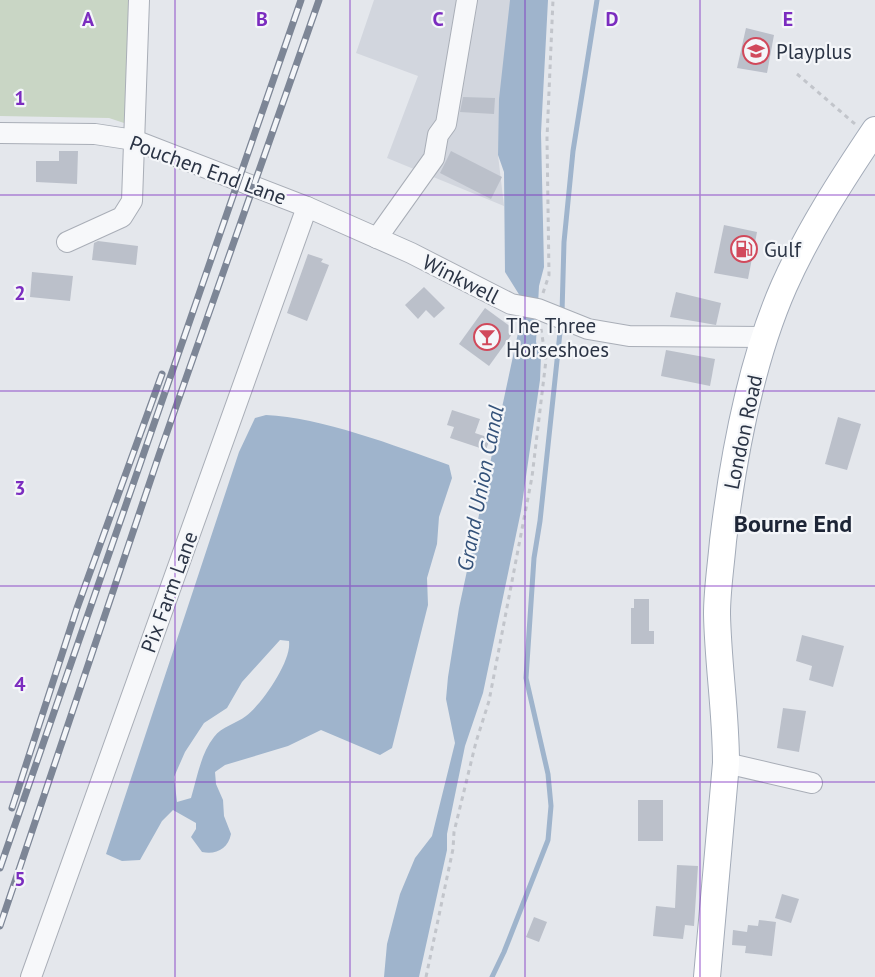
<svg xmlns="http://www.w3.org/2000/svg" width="875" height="977" font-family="'PT Sans',sans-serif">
<rect width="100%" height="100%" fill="#e4e7ec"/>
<polygon fill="#d2d6de" points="374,0 511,0 498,155 504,206 387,158 418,76 356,53"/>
<polygon fill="#c9d6c5" points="0,0 135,0 124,123 109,118 0,116"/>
<g fill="#9fb4cc" fill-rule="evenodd">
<polygon points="510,0 548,0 541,133 544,267 539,286 536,342 541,356 540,380 521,511 483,693 465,746 447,834 447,850 419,977 384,977 387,944 400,894 415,858 432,836 455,743 446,699 448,677 459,608 518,333 520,296 505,272 504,172 498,155 499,99"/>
<path d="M266 415C320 417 396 446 449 465L452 478 439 517 437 544 427 578 428 605 392 748 380 755 321 730 288 746 225 765 215 772 216 784 223 800 224 816 231 834C228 849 216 855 202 852L191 837 196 829V823L173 810 162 821 140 860 122 861 106 854 239 452 255 418ZM280 640 289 641C292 661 261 705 246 716 236 724 222 726 214 737 201 753 197 778 191 798L177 802 174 777 185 752 204 723 227 708 242 682Z"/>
</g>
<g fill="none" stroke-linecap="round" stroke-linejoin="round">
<g stroke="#9fb4cc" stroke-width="5">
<polyline points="562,313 564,242 573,151 597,0"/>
<polyline points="492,977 504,952 548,840 551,806 548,774 526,678 534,558 540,521 561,323"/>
</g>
</g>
<g fill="#bbc0ca">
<polygon points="746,28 774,35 767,73 737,68"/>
<polygon points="463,97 495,98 494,114 460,112"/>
<polygon points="59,151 78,151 77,184 36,182 36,161 59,161"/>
<polygon points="451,151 502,177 491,199 440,173"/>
<polygon points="724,225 757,232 748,279 714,273"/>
<polygon points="98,241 138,246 136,265 92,260 94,243"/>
<polygon points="308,254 323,259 321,262 329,265 307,321 287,313"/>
<polygon points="32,272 73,276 70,301 30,297"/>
<polygon points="424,287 445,308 434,318 426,310 418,319 405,305"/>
<polygon points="676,292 721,303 716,325 670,317"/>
<polygon points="485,308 515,330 489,366 459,344"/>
<polygon points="666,350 715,359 710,386 661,376"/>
<polygon points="452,410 480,419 475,433 490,438 486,450 450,438 454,427 447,425"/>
<polygon points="838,417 861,424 847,470 825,464"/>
<polygon points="634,599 649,599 649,631 654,631 654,644 631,644 631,608 634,608"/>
<polygon points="802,635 844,646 833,687 809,680 812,666 796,661"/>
<polygon points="783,708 806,711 799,752 777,748"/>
<rect x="638" y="800" width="25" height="41"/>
<polygon points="677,865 698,866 694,926 685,925 683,939 653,936 656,906 675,908"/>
<polygon points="782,894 799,899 791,923 775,918"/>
<polygon points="534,917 547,922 539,942 526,937"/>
<polygon points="759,920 776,922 772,956 745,953 746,946 732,945 733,930 747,932 748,925 758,926"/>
</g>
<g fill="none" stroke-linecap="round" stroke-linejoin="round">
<defs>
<g id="minor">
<polyline points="0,133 95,134 134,140 307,207 411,253 511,304 538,309 588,329 629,336 764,337"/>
<polyline points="377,238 434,158 438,135 446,124 467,0"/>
<polyline points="67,242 122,217 132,201 139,0"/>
<polyline points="726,763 812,783"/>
<polyline points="31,977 307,207"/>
</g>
<path id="major" d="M707 977 726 763C726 713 718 664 717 614 717 590 721 565 723 541 733 458 750 363 784 286 808 232 842 179 875 130"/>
</defs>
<use href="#minor" stroke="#a9aeb7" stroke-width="22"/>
<use href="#major" stroke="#a3abb8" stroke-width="28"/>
<g stroke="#c2c5cb" stroke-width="3" stroke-dasharray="4.5 4.5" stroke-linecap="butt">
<polyline points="797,74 855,124"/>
<polyline points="543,293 549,275 547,138 553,0"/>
<polyline points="426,977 453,849 454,832 476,742 489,701 532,477 546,360 541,329"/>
</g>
<use href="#minor" stroke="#f7f8fa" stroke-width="20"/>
<use href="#major" stroke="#fff" stroke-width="26"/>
<defs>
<g id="rail">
<polyline points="12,808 77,608 162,374"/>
<polyline points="0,868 301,0"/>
<polyline points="0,926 159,455 319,0"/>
</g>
</defs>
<use href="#rail" stroke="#7d8696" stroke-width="7"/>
<use href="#rail" stroke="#f4f6f9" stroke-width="4.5" stroke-dasharray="14" stroke-linecap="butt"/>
</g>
<path fill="none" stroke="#7b2cbf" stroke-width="1.5" stroke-opacity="0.55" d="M175 0V977M350 0V977M525 0V977M700 0V977M0 195H875M0 391H875M0 586H875M0 782H875"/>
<defs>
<symbol id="school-ring" viewBox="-11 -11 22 22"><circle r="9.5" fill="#f4f6f9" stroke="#d1495b" stroke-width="1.5"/><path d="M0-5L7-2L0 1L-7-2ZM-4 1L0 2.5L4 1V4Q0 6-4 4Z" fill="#d1495b"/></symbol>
<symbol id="fuel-ring" viewBox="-11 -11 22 22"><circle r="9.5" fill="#f4f6f9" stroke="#d1495b" stroke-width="1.5"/><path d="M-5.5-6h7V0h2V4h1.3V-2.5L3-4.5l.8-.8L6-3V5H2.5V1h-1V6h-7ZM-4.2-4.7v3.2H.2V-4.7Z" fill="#d1495b"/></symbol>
<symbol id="bar-ring" viewBox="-11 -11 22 22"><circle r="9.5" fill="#f4f6f9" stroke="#d1495b" stroke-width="1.5"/><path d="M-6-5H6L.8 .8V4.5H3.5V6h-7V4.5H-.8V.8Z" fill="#d1495b"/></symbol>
</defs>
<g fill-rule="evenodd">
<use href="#school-ring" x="741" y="36" width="30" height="30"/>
<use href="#fuel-ring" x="729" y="234" width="30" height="30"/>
<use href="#bar-ring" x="472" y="322" width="30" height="30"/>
</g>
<g text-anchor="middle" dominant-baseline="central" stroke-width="4.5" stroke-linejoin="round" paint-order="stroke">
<g font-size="21" fill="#2b3445" stroke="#f4f6f9" text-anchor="start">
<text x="776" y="51">Playplus</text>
<text x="764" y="249">Gulf</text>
<text x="506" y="325">The Three<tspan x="506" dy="24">Horseshoes</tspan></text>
</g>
<g font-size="21" fill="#2b3445" stroke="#f4f6f9">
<text transform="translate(208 170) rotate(20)">Pouchen End Lane</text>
<text transform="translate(461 279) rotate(27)">Winkwell</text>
<text transform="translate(743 432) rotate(-78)">London Road</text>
<text transform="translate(169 592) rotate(-70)">Pix Farm Lane</text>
</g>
<g font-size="22" font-style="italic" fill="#34527a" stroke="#f4f6f9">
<text transform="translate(480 488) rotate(-79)">Grand Union Canal</text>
</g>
<g font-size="24" font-weight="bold" fill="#1d2536" stroke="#f4f6f9">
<text x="793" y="523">Bourne End</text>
</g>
</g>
<g font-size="20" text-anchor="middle" font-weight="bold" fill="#7b2cbf" stroke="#f4f6f9" stroke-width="4.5" stroke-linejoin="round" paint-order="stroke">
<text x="88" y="26">A</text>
<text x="262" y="26">B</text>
<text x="438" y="26">C</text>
<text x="612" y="26">D</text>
<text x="788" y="26">E</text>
<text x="20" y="105">1</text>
<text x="20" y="300">2</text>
<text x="20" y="495">3</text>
<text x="20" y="691">4</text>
<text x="20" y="886">5</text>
</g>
</svg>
